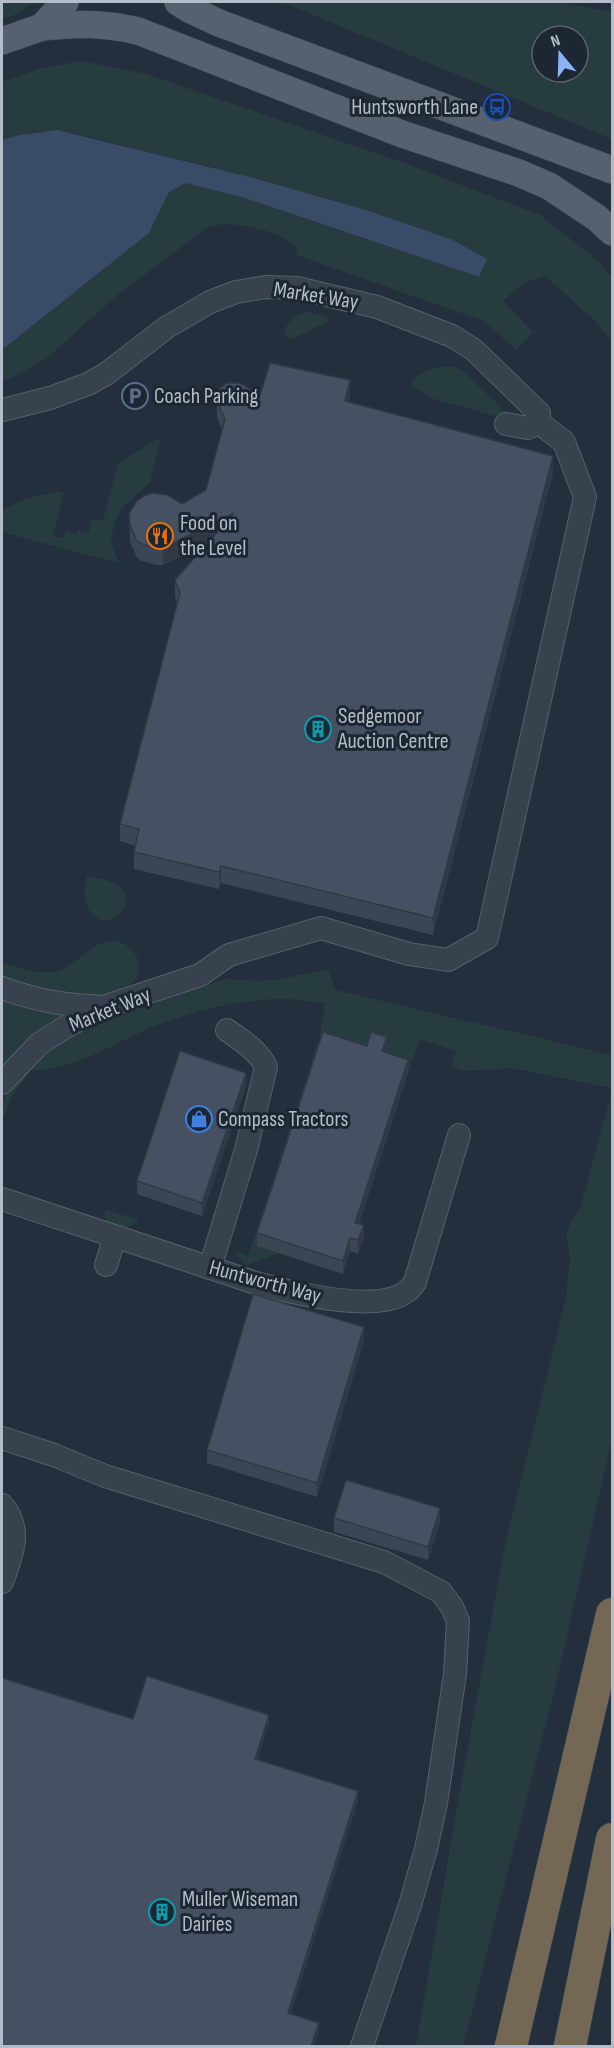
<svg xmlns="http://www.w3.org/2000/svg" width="614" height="2048" font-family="'Sofia Sans Condensed',sans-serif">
<rect width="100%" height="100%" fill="#242f3e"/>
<g fill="#263c3f" fill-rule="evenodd">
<polygon points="2,2 35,2 14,15 2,19"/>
<path d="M282 2H563L570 5 612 11V139ZM542 36H578V72H542Z"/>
<path d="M81 61 146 74 399 161 540 215 601 263 612 278V340L593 319 545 276 522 284 503 301 533 332 516 350 484 321 296 255 297 248C280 230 231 219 208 227L115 297 47 358 17 375 2 381V350L149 233 169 192 186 183 245 198 479 277 487 259 366 210 254 178 81 135C51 129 31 131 2 140V82L42 68Z"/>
<path d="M308 312 327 317 329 321 292 339 285 336C283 323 297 314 308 312Z"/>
<path d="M455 366 464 372 509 415 499 417 434 399 412 386V381C423 370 440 365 455 366Z"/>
<polygon points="161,437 150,482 123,507 114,523 111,541 118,563 2,532 2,510 25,499 59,491 64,493 53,536 63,538 66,531 77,534 78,530 89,533 92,519 103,521 118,463"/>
<path d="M87 876C96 878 108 879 116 884 136 896 123 919 103 921 83 912 83 895 87 876Z"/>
<path d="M113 940C133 943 150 967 131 984 122 993 105 996 93 998 84 1000 74 996 65 994 44 990 23 985 2 981V963L37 972H56L64 969 99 944Z"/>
<path d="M328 969 335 990 612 1055V1088L512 1068 466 1071 451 1066 456 1051 420 1039 408 1073 323 1046 278 1253 245 1266 237 1254V1252L248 1256 320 1035 325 1003C308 1002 291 998 274 999 234 1001 193 1011 155 1026 114 1042 76 1071 31 1070L12 1096 2 1122V1102L22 1069 78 1030 225 979 263 981 281 979Z"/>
<polygon points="2,996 70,1012 2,1072"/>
<polygon points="612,1091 612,1439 556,1684 463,2046 416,2046 462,1779 506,1540 566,1297 570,1258 566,1232 581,1205"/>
<polygon points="106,1210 137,1219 138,1222 126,1228 107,1222 104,1214"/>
</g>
<polygon fill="#394c67" points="57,130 254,178 366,210 453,240 487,259 479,277 245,198 186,183 169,192 149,233 2,350 2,140 19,135"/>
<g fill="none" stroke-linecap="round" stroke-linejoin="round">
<defs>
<g id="minor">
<polyline points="2,410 50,398 88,384 106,374 167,327 210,302 236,292 266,287 297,288 377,307 452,336 474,350 539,413 538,422 528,428 506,424"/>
<path d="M2 988C38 1001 64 1005 103 1007"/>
<polyline points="2,1083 39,1044 64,1028 104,1007 200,975 229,955 321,928 409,954 448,960 487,938 585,497 564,442 538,422"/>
<path d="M2 1199 256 1283C290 1292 375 1314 406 1292 409 1290 413 1285 415 1282L459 1135"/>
<polyline points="106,1265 115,1237"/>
<path d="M210 1268 246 1150 266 1067C258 1050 242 1041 227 1030"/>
<polyline points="2,1438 54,1455 105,1476 384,1562 441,1592 452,1607 458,1621 455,1674 436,1803 426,1849 410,1905 362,2046"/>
<path d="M2 1505C23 1528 12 1556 2 1582"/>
</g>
<g id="major">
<polyline points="178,2 189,9 219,23 612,170"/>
<path d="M42 27C78 23 103 23 138 31L402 134 519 173 549 186 597 218 612 232"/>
<polyline points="2,41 42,27 65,2"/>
</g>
<g id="highway">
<polyline points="511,2046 612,1614"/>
<polyline points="570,2046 612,1839"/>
</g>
</defs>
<use href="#minor" stroke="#565f6c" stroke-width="24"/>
<use href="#major" stroke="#414a57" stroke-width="28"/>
<use href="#highway" stroke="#434c59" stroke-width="33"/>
<use href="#minor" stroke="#38414e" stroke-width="22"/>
<use href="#major" stroke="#56606e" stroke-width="27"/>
<use href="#highway" stroke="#746855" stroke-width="32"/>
</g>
<g fill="#3b4654">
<polygon points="260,395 350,397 348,402 553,473 433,935 221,883 219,889 134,869 134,852 136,846 120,841 120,824 177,603 175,597 175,580 208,543 163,565 157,565 142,561 137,558 130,542 129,513 182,504 206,490 222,429 217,418 217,401"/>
<polygon points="387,1050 386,1052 408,1073 359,1224 364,1239 358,1254 350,1251 343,1274 257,1246 257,1233"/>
<polygon points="246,1086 202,1216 137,1194 137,1181"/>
<polygon points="364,1341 317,1497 207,1463 207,1450"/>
<polygon points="334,1518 440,1522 428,1560 334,1532"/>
</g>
<g fill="#303945">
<polygon points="350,380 350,397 345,418 345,401"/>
<polygon points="553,456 553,473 433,935 433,918"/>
<polygon points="234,513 234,530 163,565 163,548"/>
<polygon points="221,866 221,883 219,889 219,872"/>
<polygon points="387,1037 387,1050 382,1064 382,1051"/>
<polygon points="408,1060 408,1073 355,1236 355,1223"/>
<polygon points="246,1073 246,1086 202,1216 202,1203"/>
<polygon points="364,1225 364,1239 358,1254 358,1240"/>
<polygon points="350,1238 350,1251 343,1274 343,1261"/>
<polygon points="364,1327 364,1341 317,1497 317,1483"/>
<polygon points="440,1508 440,1522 428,1560 428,1547"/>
<polygon points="269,1715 269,1724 255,1768 255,1759"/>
<polygon points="358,1791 358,1801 288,2023 288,2013"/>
<polygon points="319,2023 319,2032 314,2046 311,2046"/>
</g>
<g fill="#455162" stroke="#303945" stroke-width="1.5">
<polygon points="270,363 350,380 345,401 553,456 433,918 221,866 219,872 134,852 139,829 120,824 180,593 175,580 234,513 163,548 157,548 142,544 137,541 130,525 129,513 137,501 144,496 152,493 168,495 182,504 206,490 225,419 217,401 219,389 227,383 240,383 260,395"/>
<polygon points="323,1032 367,1046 371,1032 387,1037 382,1051 408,1060 355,1223 364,1225 358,1240 350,1238 343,1261 257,1233"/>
<polygon points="180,1051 246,1073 202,1203 137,1181"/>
<polygon points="253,1294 364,1327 317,1483 207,1450"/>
<polygon points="346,1480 440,1508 428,1547 334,1518"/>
<polygon points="147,1676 269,1715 255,1759 358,1791 288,2013 319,2023 311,2046 2,2046 2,1678 133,1719"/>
</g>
<defs>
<symbol id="bus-ring" viewBox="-11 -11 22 22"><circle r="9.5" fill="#1d2633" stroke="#1a4fb4" stroke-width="1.5"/><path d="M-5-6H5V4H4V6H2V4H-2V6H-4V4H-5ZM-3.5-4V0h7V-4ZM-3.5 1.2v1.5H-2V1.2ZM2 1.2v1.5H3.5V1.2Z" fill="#1a4fb4"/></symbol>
<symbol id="parking-ring" viewBox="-11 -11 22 22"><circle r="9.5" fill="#1d2633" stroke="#5c6f8a" stroke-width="1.5"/><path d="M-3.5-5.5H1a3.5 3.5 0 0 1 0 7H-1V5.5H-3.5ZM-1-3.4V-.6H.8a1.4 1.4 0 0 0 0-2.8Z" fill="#5c6f8a"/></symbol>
<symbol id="restaurant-ring" viewBox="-11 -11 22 22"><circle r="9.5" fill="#1d2633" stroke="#e8710a" stroke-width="1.5"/><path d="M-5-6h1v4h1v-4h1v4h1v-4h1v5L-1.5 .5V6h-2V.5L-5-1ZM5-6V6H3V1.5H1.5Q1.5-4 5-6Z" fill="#e8710a"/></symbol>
<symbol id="building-ring" viewBox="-11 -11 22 22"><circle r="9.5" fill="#1d2633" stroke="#0f9aa8" stroke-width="1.5"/><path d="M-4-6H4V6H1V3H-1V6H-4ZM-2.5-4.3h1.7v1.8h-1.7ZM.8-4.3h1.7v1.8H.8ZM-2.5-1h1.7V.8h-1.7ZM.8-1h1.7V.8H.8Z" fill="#0f9aa8"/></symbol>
<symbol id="shop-ring" viewBox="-11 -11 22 22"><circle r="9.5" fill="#1d2633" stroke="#3f7fe0" stroke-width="1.5"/><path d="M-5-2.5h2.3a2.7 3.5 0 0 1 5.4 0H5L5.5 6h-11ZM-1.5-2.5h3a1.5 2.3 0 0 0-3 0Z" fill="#3f7fe0"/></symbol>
</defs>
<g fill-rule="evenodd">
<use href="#bus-ring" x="482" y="92" width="30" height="30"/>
<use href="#parking-ring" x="120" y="381" width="30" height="30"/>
<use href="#restaurant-ring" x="145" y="521" width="30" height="30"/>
<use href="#building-ring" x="303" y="714" width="30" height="30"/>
<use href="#shop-ring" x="184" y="1104" width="30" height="30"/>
<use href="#building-ring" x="147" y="1897" width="30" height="30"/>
</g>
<g text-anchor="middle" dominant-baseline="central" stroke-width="6" stroke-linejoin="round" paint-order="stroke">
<g font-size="22" fill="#b4bcc9" stroke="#1d2633" text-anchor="start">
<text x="478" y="107" text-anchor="end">Huntsworth Lane</text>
<text x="154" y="396">Coach Parking</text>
<text x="180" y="523">Food on<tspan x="180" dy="25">the Level</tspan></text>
<text x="338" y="716">Sedgemoor<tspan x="338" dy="25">Auction Centre</tspan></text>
<text x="218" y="1119">Compass Tractors</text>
<text x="182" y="1899">Muller Wiseman<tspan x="182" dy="25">Dairies</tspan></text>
</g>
<g font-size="22" fill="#b4bcc9" stroke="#1d2633">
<text transform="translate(316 296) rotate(9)">Market Way</text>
<text transform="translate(110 1010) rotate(-22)">Market Way</text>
<text transform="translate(265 1282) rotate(15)">Huntworth Way</text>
</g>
</g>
<rect width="614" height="2048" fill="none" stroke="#b4bcc9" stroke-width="6"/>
<g transform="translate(560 54) rotate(341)"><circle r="28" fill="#1d2633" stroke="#59626f" stroke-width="1.5"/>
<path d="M0-4.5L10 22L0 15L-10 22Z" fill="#8ab4f8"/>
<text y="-9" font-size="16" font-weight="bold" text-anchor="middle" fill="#b4bcc9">N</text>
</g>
</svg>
